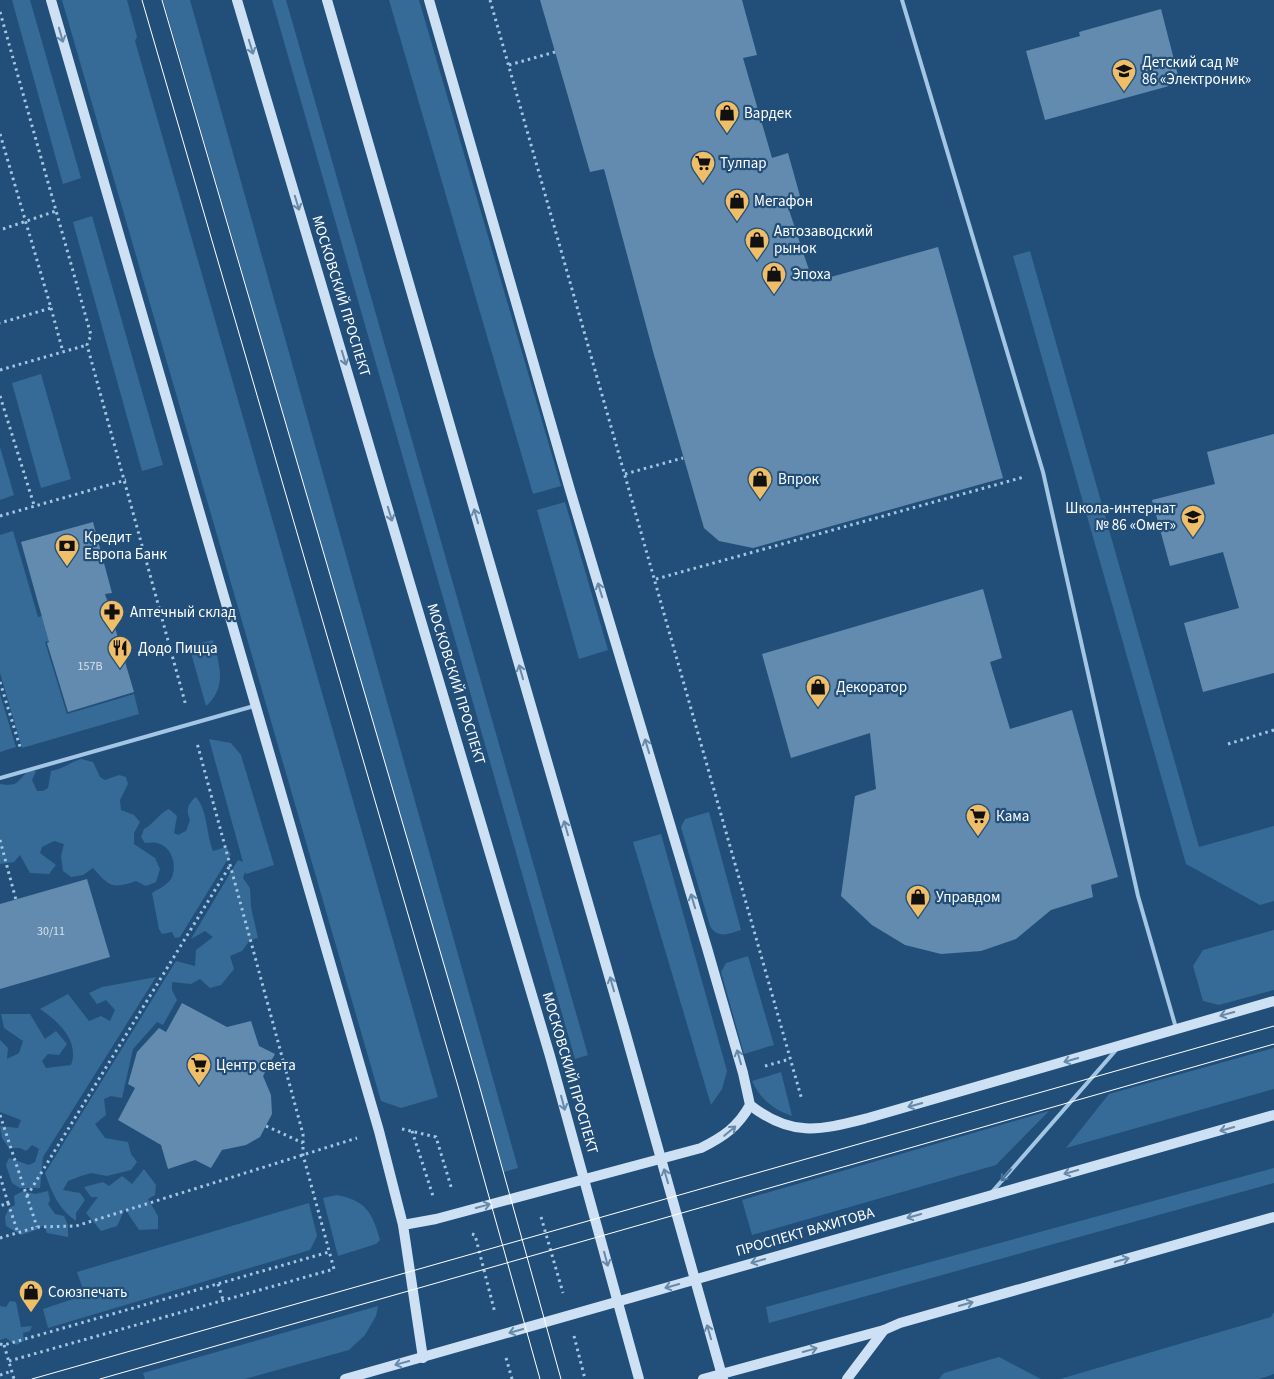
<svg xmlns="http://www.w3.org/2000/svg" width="1274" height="1379" font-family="'Source Sans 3',sans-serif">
<rect width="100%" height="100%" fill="#224f79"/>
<g fill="#366a97">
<polygon points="12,0 30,0 81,178 63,184"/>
<polygon points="62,0 127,0 137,37 135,41 438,1097 401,1108 381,1101"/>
<polygon points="163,0 190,0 518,1168 504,1172"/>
<polygon points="272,0 286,0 588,1055 575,1059"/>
<polygon points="389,0 419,0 561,486 533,494"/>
<polygon points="92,216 163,465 142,471 73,222"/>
<polygon points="1030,251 1199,847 1274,826 1274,901 1260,905 1186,864 1013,256"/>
<polygon points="41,374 71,479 41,488 12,383"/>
<polygon points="0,447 14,495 0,500"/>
<polygon points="565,502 608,650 579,659 537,510"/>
<polygon points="13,531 38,617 107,598 114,621 45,642 67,714 134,694 139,714 22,748 0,673 0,535"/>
<path d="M213 640C219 664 228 687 206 706L189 646Z"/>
<polygon points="0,694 16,747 0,752"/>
<path d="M209 739 231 743 241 755 274 865 246 874 245 872 243 878 250 888 251 907 258 938 250 940 242 951 230 956 234 969 221 985 210 988 200 979 191 984 172 982V990L177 1000 163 1025 157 1022 133 1049 122 1098 111 1096 104 1099 106 1115 95 1124 105 1138 128 1142 131 1154 137 1162 131 1170 107 1176 91 1173 81 1176 68 1181 63 1190 80 1193 85 1200 76 1213V1221C58 1208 52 1193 45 1173L176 961 195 966 196 950 213 937 205 931 191 939 238 860 243 862Z"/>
<path d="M81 759 93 762 100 777 105 780 119 775 126 777 128 784 120 800 121 810 134 815 140 822 134 833V844L155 858 160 869 156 882 146 886 136 881C112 889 110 887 93 868L83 875 71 877 63 871 61 856 64 844 54 841 42 847 40 853 56 865 49 874 30 873 20 855 14 862 0 864V784C19 787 16 782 29 770L36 771 32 780 37 791H43L48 788 51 771C66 768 68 763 81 759Z"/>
<path d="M196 797C208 811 206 834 213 851L226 847 231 854 180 937 175 938 172 932 162 934 159 929 152 893C158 889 166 886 171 879 178 867 172 846 157 843 154 842 149 843 145 843L141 837 144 829C154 824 158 814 169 809L177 816 174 833 178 835 186 831 190 820C186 810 187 804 196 797Z"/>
<path d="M709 812 741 930C728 934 718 939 710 926L681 827 685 819Z"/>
<polygon points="661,834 727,1071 722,1089 711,1105 633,842"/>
<polygon points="1274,930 1274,990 1219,1005 1203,1001 1193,966 1203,950"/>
<polygon points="748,956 774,1045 744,1054 721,972 726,963"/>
<path d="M156 977 43 1157 40 1188H20L12 1183 6 1165 9 1158 29 1165 35 1162 39 1149 32 1145 26 1151 20 1148H9L2 1138 0 1126 18 1128 21 1120 0 1112V1040L8 1048 7 1059 19 1053 23 1041 4 1028 1 1014H30L45 1039 56 1031 67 1044 59 1055 48 1054 42 1061 46 1068 71 1065C80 1041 58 1021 40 1009L68 994 89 1021 101 1016 110 1021 115 1010 106 1000 97 1004 89 993 102 987Z"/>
<polygon points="1274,1048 1274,1089 1066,1148 1109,1094"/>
<path d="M781 1072 792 1116C774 1110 760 1099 752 1081Z"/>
<polygon points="1049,1111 996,1165 752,1235 742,1200"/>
<polygon points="1274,1168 1274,1183 769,1323 766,1307"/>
<polygon points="144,1169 156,1185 155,1195 148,1199 158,1216 158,1229 139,1230 125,1209 117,1226 101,1231 86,1213 98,1197 91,1197 84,1187 103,1182 109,1186 122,1176 132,1184"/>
<polygon points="23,1191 35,1194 48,1191 50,1200 48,1204 55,1214 64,1216 68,1225 68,1237 47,1233 44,1225 39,1229 21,1235 6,1226 5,1217 9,1208 15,1205 14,1196"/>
<path d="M337 1195C367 1201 372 1213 380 1240L376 1244 338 1256 323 1198Z"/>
<polygon points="309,1203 317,1236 310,1250 48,1328 43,1309 85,1295 77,1272"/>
<polygon points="10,1301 16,1302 21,1327 32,1326 30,1331 23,1333 24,1341 16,1345 6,1338 0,1340 0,1306 6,1307"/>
<polygon points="378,1306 376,1316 365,1335 349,1350 245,1379 145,1379 143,1373"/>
<polygon points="1274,1312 1274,1374 1259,1379 1060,1379 1271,1317"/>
<polygon points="999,1357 1041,1379 939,1379 944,1373"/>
</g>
<g fill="#638baf">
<polygon points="540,0 742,0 757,55 743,58 772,158 788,153 800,196 786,201 813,282 938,247 1003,478 753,548 719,541 704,528 654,355 604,169 590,172"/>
<polygon points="1161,9 1180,83 1045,120 1026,51 1080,36 1079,32"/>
<polygon points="1274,434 1274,673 1203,692 1184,623 1239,608 1223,552 1170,566 1152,500 1215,484 1207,452"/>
<polygon points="93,522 112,593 105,594 134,692 68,712 47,643 49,642 21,542"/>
<polygon points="983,589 1002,658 990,662 1010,729 1072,710 1118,877 1091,885 1093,897 1051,910 1016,939 981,951 941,954 905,945 872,925 841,896 855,796 876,789 870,733 791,758 762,654"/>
<polygon points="87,879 110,957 0,989 0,904"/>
<polygon points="182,1003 227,1027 251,1021 259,1046 275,1054 263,1076 271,1095 272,1114 260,1137 246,1145 222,1150 211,1168 195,1160 168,1169 161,1145 118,1120 135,1088 128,1084 137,1052 159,1028 166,1032"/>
</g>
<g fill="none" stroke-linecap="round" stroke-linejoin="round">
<g stroke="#a4c6e5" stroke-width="3" stroke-dasharray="2.5 4" stroke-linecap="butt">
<polyline points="490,0 802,1100"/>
<polyline points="0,12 91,335 87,345 186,706"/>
<polyline points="509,65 555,52"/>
<polyline points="0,134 51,308 0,323"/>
<polyline points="3,229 56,211"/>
<polyline points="51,308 63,352"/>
<polyline points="0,370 87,345"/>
<polyline points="0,396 34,505"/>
<polyline points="625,474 683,458"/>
<polyline points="0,516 126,480"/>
<polyline points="656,579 1024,477"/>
<polyline points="0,682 21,750"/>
<polyline points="1228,744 1274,730"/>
<polyline points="0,840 16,900"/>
<polyline points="765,1066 790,1059"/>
<polyline points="0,1115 37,1227"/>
<polyline points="266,1126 303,1143"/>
<polyline points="402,1129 436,1137 452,1190"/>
<polyline points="412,1131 433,1196"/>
<polyline points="0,1176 8,1203 0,1206"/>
<polyline points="27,1196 231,864"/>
<polyline points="8,1203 18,1233"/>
<polyline points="541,1217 563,1293"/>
<polyline points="472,1234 475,1235 495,1313"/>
<polyline points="0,1238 37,1227 76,1226 357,1138"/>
<polyline points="218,1284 223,1300"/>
<polyline points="574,1336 585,1379"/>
<polyline points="0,1344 4,1345 329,1252"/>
<polyline points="4,1345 14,1379"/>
<polyline points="506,1358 512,1379"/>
<polyline points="9,1361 334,1269 303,1155 303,1134 197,743"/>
<polyline points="0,1375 12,1371"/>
</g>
<g stroke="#a4c6e5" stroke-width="4">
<polyline points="902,0 1043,472 1138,896 1176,1028"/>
<polyline points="0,778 254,706"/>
<polyline points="992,1192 1116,1050"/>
</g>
<g stroke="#cee1f4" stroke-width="10">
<polyline points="51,0 379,1131 403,1225 423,1358"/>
<polyline points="237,0 550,1056 639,1379"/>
<polyline points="327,0 625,1031 723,1379"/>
<path d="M750 1105C792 1138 820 1130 868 1118L1274 1001"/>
<path d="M403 1225 436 1219 701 1148C723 1137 738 1127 750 1105L743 1073 707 948 570 490 429 0"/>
<polyline points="345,1379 1274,1115"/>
<polyline points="703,1379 884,1330 900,1323 1274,1217"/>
<polyline points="847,1379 884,1330"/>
</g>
<g stroke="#fff" stroke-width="1">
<polyline points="142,0 458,1086 540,1379"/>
<polyline points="162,0 478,1081 561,1379"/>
<polyline points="32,1379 1274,1026"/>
<polyline points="100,1379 1274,1044"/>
</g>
</g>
<defs><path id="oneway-shaft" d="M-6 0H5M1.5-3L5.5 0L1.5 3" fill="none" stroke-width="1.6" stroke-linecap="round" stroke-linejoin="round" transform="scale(1.25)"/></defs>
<g stroke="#6789aa">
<use href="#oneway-shaft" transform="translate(61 35) rotate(74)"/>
<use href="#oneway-shaft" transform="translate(251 47) rotate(73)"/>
<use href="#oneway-shaft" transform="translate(297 203) rotate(73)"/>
<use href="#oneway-shaft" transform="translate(344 358) rotate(73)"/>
<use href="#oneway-shaft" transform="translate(390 514) rotate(73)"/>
<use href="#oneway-shaft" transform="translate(476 516) rotate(-106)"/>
<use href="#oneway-shaft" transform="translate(600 590) rotate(-107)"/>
<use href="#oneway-shaft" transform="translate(521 672) rotate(-106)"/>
<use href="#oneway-shaft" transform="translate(647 746) rotate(-107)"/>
<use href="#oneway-shaft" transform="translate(566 828) rotate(-106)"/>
<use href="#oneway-shaft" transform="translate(693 901) rotate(-107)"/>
<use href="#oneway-shaft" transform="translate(612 984) rotate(-106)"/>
<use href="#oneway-shaft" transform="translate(1227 1014) rotate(165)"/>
<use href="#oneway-shaft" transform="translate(739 1057) rotate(-106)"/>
<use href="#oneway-shaft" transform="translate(1071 1060) rotate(164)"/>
<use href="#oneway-shaft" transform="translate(563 1103) rotate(75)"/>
<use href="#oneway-shaft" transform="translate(915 1105) rotate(164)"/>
<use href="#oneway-shaft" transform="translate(1227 1129) rotate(164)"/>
<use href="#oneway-shaft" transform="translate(730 1131) rotate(-40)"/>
<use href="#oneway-shaft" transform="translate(1071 1172) rotate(164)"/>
<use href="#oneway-shaft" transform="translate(666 1176) rotate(-106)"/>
<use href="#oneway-shaft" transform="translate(483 1206) rotate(-15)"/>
<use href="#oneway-shaft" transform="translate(914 1216) rotate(164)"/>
<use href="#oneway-shaft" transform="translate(606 1259) rotate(75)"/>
<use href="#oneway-shaft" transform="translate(1122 1260) rotate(-16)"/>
<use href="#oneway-shaft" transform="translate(758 1261) rotate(164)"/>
<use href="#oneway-shaft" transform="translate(672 1286) rotate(164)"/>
<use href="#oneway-shaft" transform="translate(966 1304) rotate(-16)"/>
<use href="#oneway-shaft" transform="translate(516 1331) rotate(164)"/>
<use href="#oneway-shaft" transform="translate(709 1332) rotate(-106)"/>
<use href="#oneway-shaft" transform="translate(810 1350) rotate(-15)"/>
<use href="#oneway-shaft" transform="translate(402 1363) rotate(165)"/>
</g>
<use stroke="#497399" href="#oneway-shaft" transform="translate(1006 1175) rotate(131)"/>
<defs>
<symbol id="school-pin" viewBox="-11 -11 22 30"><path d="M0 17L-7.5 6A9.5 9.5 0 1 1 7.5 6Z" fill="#f0be67" stroke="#224f79"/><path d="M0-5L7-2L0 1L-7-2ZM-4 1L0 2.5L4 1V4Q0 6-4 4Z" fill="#111"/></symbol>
<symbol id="shop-pin" viewBox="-11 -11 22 30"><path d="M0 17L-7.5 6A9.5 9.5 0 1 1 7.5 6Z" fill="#f0be67" stroke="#224f79"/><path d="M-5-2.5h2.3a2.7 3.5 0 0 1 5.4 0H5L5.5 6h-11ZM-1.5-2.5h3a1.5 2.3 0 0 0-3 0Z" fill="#111"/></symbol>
<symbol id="supermarket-pin" viewBox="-11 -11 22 30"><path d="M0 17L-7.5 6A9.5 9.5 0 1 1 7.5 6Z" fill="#f0be67" stroke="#224f79"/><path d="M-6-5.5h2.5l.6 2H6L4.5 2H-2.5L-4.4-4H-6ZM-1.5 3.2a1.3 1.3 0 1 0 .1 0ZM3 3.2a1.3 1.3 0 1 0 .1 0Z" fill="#111"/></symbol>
<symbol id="bank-pin" viewBox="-11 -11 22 30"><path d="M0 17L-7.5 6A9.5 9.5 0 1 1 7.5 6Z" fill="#f0be67" stroke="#224f79"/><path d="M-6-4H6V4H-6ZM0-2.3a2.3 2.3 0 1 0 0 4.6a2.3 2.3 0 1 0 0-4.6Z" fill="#111"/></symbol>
<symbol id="pharmacy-pin" viewBox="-11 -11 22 30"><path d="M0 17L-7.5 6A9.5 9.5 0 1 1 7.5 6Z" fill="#f0be67" stroke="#224f79"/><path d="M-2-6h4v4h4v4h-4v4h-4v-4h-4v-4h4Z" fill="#111"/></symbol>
<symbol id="restaurant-pin" viewBox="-11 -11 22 30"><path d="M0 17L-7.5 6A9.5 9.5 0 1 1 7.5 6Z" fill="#f0be67" stroke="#224f79"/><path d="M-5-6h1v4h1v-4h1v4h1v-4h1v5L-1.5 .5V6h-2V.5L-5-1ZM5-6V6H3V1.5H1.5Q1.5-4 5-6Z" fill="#111"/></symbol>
</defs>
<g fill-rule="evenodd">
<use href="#school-pin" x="1110" y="57" width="28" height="38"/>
<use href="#shop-pin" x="713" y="99" width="28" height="38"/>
<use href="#supermarket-pin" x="689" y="149" width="28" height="38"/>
<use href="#shop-pin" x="723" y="187" width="28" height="38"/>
<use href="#shop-pin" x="743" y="226" width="28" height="38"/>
<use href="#shop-pin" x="760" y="260" width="28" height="38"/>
<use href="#shop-pin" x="746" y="465" width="28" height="38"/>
<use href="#school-pin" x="1179" y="503" width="28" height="38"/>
<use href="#bank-pin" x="53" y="532" width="28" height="38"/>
<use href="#pharmacy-pin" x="98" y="598" width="28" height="38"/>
<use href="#restaurant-pin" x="106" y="634" width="28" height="38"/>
<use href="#shop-pin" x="804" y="673" width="28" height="38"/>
<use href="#supermarket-pin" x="964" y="802" width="28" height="38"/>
<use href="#shop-pin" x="904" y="883" width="28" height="38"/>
<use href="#supermarket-pin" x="185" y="1051" width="28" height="38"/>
<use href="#shop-pin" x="17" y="1278" width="28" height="38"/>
</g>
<g text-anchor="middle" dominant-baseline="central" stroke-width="4.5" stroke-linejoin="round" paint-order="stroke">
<g font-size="12" fill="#d8e2eb">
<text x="90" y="666">157В</text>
<text x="51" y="931">30/11</text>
</g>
<g font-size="15" fill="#fff" stroke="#224f79" text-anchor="start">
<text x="1142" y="62">Детский сад №<tspan x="1142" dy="17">86 «Электроник»</tspan></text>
<text x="744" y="113">Вардек</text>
<text x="720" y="163">Тулпар</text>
<text x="754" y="201">Мегафон</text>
<text x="774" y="231">Автозаводский<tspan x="774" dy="17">рынок</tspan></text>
<text x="792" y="274">Эпоха</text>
<text x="778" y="479">Впрок</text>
<text x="1176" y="508" text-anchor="end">Школа-интернат<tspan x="1176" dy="17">№ 86 «Омет»</tspan></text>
<text x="84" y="537">Кредит<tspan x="84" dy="17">Европа Банк</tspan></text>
<text x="130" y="612">Аптечный склад</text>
<text x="138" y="648">Додо Пицца</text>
<text x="836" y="687">Декоратор</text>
<text x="996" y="816">Кама</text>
<text x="936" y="897">Управдом</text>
<text x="216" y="1065">Центр света</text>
<text x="48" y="1292">Союзпечать</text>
</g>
<g font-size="15" fill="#fff" stroke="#224f79">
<text transform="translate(341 296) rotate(73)">МОСКОВСКИЙ ПРОСПЕКТ</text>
<text transform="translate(456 684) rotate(73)">МОСКОВСКИЙ ПРОСПЕКТ</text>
<text transform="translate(570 1073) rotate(74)">МОСКОВСКИЙ ПРОСПЕКТ</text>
<text transform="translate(805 1232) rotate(-16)">ПРОСПЕКТ ВАХИТОВА</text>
</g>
</g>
</svg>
